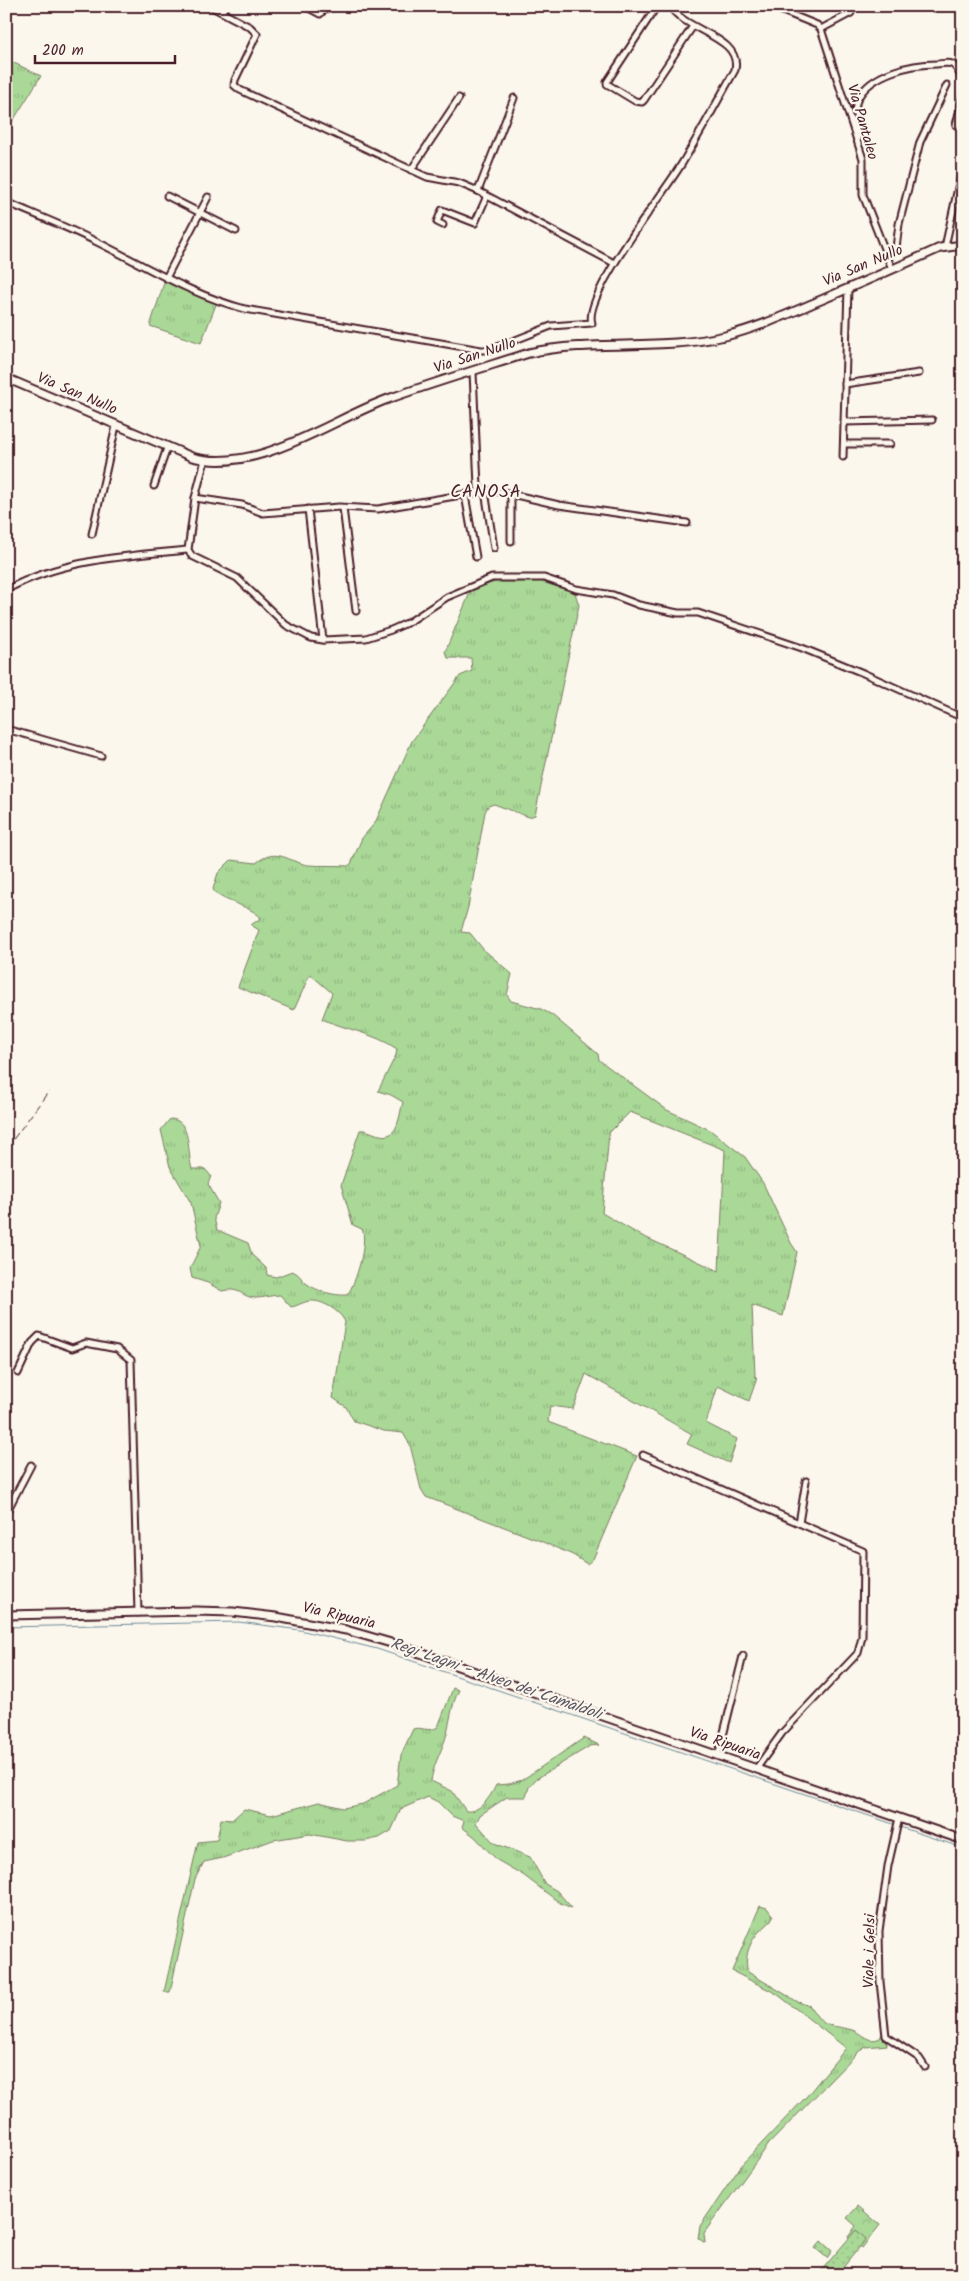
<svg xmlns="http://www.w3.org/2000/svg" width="969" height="2281" font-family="Kalam,sans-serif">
<defs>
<pattern id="grass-tufts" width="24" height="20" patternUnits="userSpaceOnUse" patternTransform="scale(1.25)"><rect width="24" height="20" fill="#a9d897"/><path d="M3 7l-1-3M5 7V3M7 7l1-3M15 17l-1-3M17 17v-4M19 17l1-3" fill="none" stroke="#93b982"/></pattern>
<pattern id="park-crowns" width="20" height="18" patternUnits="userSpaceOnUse" patternTransform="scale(1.25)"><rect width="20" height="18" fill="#a9d897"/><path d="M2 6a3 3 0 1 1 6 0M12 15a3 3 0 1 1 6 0" fill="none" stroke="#93b982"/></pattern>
<pattern id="garden-dots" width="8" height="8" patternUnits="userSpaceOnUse" patternTransform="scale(1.25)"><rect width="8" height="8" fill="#a9d897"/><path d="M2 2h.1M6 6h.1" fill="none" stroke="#93b982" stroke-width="1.8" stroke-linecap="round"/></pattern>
</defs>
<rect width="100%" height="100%" fill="#fbf7ec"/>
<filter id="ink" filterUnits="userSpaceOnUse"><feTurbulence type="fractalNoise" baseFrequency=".02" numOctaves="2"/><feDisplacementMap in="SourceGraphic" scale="10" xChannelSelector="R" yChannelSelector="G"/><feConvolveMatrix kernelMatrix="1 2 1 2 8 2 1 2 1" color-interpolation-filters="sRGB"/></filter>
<g filter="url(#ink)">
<g fill="url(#grass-tufts)" stroke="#7a7c61" fill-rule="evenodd">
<polygon points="6,59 41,76 6,132"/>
<polygon points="165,280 217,302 201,343 150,326"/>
<path d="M507 579 551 582 575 593 579 605 535 815 529 817 494 804 488 806 485 812 468 907 461 932 470 933 483 949 512 974 507 995 511 1001 541 1009 552 1015 598 1054 599 1060 667 1110 710 1130 745 1157 763 1183 791 1243 797 1252 783 1316 752 1305 755 1376 757 1378 749 1401 718 1386 706 1423 737 1439 729 1463 687 1444 692 1434 586 1374 573 1409 550 1406 548 1422 637 1456 593 1559 587 1564 573 1555 538 1540 426 1497 421 1489 410 1445 403 1433 384 1431 354 1421 346 1407 333 1398 345 1322C341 1312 323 1300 311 1301 304 1301 298 1306 291 1307L280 1295C272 1295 264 1298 256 1298 242 1298 240 1286 222 1291L208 1283 192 1278 190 1268 201 1246 191 1203 170 1167 161 1130 170 1119C192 1119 187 1154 192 1169H205L211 1176 208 1184 219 1203 214 1218 217 1230 248 1243 252 1255 266 1268 267 1275 276 1277 292 1271C300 1274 301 1279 307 1284 317 1291 334 1296 347 1295 356 1284 368 1242 362 1229L353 1225 341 1185 360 1130C367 1129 373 1134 380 1135 399 1140 399 1114 403 1102L391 1095 378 1091 396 1055 397 1049C374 1033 347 1030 322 1019L332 993 310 974 294 1010 238 987 259 930 251 925 261 918C249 904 217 901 213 889L218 873 231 860 256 863C277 846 288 862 308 865 321 866 335 865 348 866L351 864 362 838 375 823 412 741 460 676 472 671 471 658H448L445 652 472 588ZM630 1112 725 1150 719 1271 638 1234 602 1213 609 1133Z"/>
<path d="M453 1688 459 1690C451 1705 450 1724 445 1740 440 1754 433 1766 431 1781L452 1791 466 1811C480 1813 491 1796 496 1785L509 1784 522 1780 584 1738 599 1745 590 1746 536 1779 529 1787 526 1797H507L480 1815 476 1823 494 1843 530 1857 545 1884 557 1891 572 1908 560 1903 523 1875 497 1860 475 1837 462 1827 464 1821 452 1816 438 1802 428 1797 401 1809 391 1831 379 1838 365 1841H347L310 1834 273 1840 223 1858 204 1862 195 1879 170 1992H164L198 1842 217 1840 221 1819 232 1820 244 1809 271 1815 319 1802 343 1808 363 1804 397 1785 401 1755 413 1729C421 1726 428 1733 438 1727Z"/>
<path d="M760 1906 767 1908 773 1916C769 1926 763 1927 757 1934 748 1945 744 1960 748 1972L798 2002 810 2006C825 2031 828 2023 852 2030 862 2033 868 2044 880 2038L883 2032 887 2045 866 2047 858 2052 769 2144 704 2233 705 2243 698 2238 700 2226 743 2163 806 2097 846 2048 777 1994 732 1971Z"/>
</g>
<polygon fill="url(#park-crowns)" stroke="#7a7c61" points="858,2206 880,2225 862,2248 848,2237 856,2226 847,2218"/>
<g fill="url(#garden-dots)" stroke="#7a7c61">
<polygon points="856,2230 866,2239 837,2275 822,2275 820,2272"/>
<polygon points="821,2241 832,2251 827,2258 815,2248"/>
</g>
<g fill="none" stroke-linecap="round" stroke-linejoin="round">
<g stroke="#6d8999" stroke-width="1">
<polyline points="6,1627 239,1622 300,1630 377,1649 896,1825"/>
<polyline points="900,1827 963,1848"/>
</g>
<defs>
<g id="street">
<polyline points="210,6 250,27 257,34 235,80 234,85 240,90 427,177 459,183 478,191 614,263"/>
<polyline points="305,6 320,14 328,6"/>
<polyline points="657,6 607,82 607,84 635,101 642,102 644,100 693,26"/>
<polyline points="776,6 780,10 817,25 821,29 863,159 863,195 892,269"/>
<polyline points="220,11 227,6"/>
<polyline points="821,29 851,13"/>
<polyline points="956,125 963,95"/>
<path d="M857 140C861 126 851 111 858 98 872 73 911 64 937 64 941 64 948 62 952 64 957 67 960 75 963 80"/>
<polyline points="411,170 459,98"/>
<polyline points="478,191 514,98"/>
<polyline points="167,196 236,231"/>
<path d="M6 202C36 215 67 227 97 242 146 266 191 295 245 309L481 350H490L551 326 592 323C582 295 668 189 684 160 702 130 718 100 735 70 742 36 685 32 670 6"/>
<polyline points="443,225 437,222 442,210 475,223 487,196"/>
<polyline points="945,247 963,165"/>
<polyline points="887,255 896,248 899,224 920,142 947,85"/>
<polyline points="166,278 208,197"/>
<polyline points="473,372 478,487 480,490 502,492 559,505 687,523"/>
<polyline points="845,384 919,373"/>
<polyline points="844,422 932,420"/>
<polyline points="844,444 890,444"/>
<polyline points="843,457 848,288"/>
<polyline points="205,460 195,498 188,550 192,556 237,578 286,625 311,638 323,640 366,638 391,630 409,622 447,597 492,578 544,578 576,589 613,595 639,605 678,613 698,613 802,648 863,673 963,718"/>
<polyline points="154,486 167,448"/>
<polyline points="511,494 511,541"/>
<polyline points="465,495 476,557"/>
<polyline points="195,498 242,505 263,513 339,507 378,509 485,491 494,548"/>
<polyline points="343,508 356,611"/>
<polyline points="308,509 323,640"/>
<polyline points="92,534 116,426"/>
<path d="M6 590C62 559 126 556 188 550"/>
<polyline points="6,729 101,756"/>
<polyline points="18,1373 32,1343 39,1336 72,1348 86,1343 117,1349 131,1360 138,1613"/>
<polyline points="643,1455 863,1551 862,1637 858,1653 782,1733 756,1769"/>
<polyline points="6,1513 31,1465"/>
<polyline points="799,1523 806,1481"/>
<polyline points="718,1756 743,1656"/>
<polyline points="899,1818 888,1866 879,1931 880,1982 886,2036 919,2058 925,2067"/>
</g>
<g id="secondary">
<path d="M6 378 192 457C257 475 330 420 388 399 435 382 482 368 529 353 594 339 661 351 725 336 758 328 790 313 821 300 861 283 900 266 940 248L963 245"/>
<polyline points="6,1615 195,1611 233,1612 276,1617 346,1630 391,1643 963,1840"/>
</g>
</defs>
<use href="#street" stroke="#4a1f2b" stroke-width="9"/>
<use href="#secondary" stroke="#4a1f2b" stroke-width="11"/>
<use href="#street" stroke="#fbf7ec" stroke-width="5"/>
<use href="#secondary" stroke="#fbf7ec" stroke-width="7"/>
<g stroke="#4a1f2b" stroke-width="1" stroke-dasharray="8 4" stroke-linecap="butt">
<polyline points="791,7 791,6"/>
<polyline points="6,1149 49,1091"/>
</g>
</g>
</g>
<g text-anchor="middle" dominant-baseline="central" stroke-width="4.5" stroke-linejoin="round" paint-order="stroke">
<g font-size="15" fill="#4a1f2b" stroke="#fbf7ec">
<text transform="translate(862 122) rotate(74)">Via Pantaleo</text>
<text transform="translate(863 266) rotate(-23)">Via San Nullo</text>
<text transform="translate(475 356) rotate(-18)">Via San Nullo</text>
<text transform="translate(77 394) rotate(23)">Via San Nullo</text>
<text transform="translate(339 1616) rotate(13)">Via Ripuaria</text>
<text transform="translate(725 1744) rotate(19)">Via Ripuaria</text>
<text transform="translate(870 1951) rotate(-89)">Viale i Gelsi</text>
</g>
<g font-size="16" font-style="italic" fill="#5b5462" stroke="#fbf7ec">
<text transform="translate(496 1679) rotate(19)">Regi Lagni - Alveo dei Camaldoli</text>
</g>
<g font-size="18" letter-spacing="1" fill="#4a1f2b" stroke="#fbf7ec">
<text x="486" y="492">CANOSA</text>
</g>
</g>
<rect width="969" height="2281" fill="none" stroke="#fbf7ec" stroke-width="25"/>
<rect x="12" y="12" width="944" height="2256" fill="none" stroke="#4a1f2b" stroke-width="2" filter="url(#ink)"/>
<path d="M35 55v8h140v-8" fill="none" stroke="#4a1f2b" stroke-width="2.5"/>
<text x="42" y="55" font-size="15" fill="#4a1f2b" stroke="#fbf7ec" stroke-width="4" paint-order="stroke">200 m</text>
</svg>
